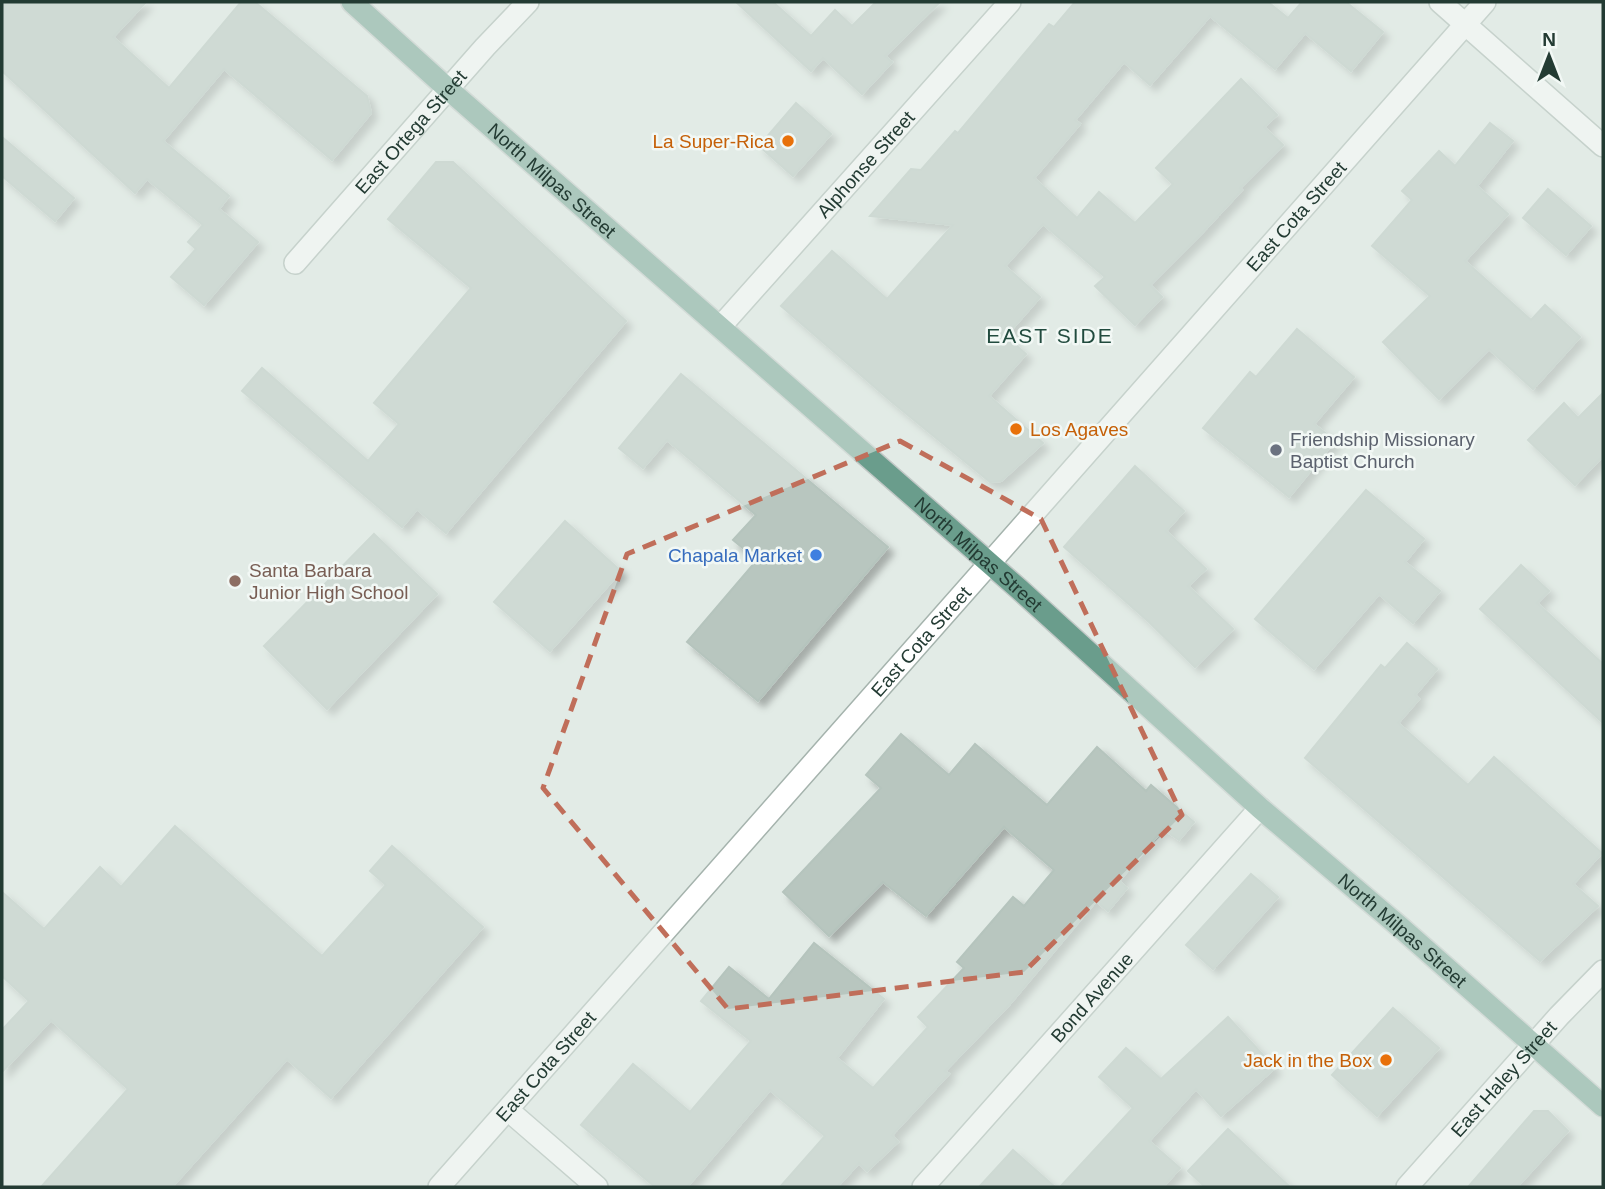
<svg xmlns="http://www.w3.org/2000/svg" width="1605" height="1189" font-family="Arial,sans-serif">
<defs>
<filter id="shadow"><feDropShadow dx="6" dy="6" stdDeviation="3.5" flood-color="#0004"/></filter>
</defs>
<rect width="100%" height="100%" fill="#e2ebe6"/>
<g fill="#b8c6bf" stroke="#b5c4bd" stroke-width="2" filter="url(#shadow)">
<polygon points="2,2 146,2 113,37 169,88 241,2 255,2 367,96 371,113 332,160 224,69 163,141 229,196 219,209 258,242 204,305 171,277 196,249 188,242 203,225 147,179 135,193 2,71"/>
<polygon points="736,2 773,2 811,36 835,10 852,26 876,2 940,2 885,56 892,62 862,94 823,58 811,71"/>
<polygon points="1075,2 1268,2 1288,18 1302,2 1346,2 1383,32 1351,71 1305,33 1275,69 1210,16 1150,85 1124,62 1075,120 1080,124 1034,178 1077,218 1099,192 1135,223 1173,184 1156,168 1241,79 1277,115 1264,127 1283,145 1240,188 1242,190 1202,233 1150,285 1162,297 1135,325 1095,286 1105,277 1043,224 1005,266 1040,297 1006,336 1026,354 989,396 1043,443 1001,481 990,482 892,402 781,306 832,251 887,299 953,225 870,216 911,169 921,170 955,131 958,133 1049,24 1054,27"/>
<polygon points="796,103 831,134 793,176 759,146"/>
<polygon points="1490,123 1513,141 1477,186 1508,214 1465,261 1531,320 1545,305 1580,337 1533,389 1489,349 1439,399 1383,342 1430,296 1372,246 1412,200 1402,191 1439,151 1455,166"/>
<polygon points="2,137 74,198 55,221 2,176"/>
<polygon points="436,162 453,162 626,321 446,533 417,509 402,527 242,391 262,368 368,461 399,424 374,403 471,288 388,219"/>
<polygon points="1548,189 1591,226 1566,255 1523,218"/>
<polygon points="1297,329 1354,377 1314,424 1335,441 1289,497 1203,428 1250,372 1256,377"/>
<polygon points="681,374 888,547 758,701 687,642 757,560 733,540 756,515 667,440 643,468 619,448"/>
<polygon points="1603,393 1603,456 1575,485 1528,440 1564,403 1578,418"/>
<polygon points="1135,466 1184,511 1166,531 1206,569 1188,586 1233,629 1195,667 1149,622 1064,547"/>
<polygon points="1366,490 1424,539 1405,562 1440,591 1413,623 1379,594 1314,669 1255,619"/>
<polygon points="565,521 621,571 550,651 494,602"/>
<polygon points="374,534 437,594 327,709 264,646"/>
<polygon points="1521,565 1549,591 1537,603 1603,664 1603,723 1480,609"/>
<polygon points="1407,643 1437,669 1415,695 1419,699 1398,723 1468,785 1494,757 1602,853 1573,884 1598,906 1540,961 1305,758 1381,665 1385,668"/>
<polygon points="901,734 949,775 975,744 1047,805 1097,747 1146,791 1151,785 1194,822 1179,840 1163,829 1119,881 1127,888 1108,911 1096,901 1009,1005 945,1071 949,1074 892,1135 898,1142 867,1171 859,1163 837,1187 780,1187 825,1136 770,1090 687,1187 655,1187 581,1125 633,1064 690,1112 751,1041 701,1001 729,967 769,999 814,943 884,999 837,1058 873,1088 928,1027 918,1017 964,968 957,962 1013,897 1024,906 1054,870 1004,827 926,916 883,882 829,936 783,892 881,788 866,775"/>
<polygon points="175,826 322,956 386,885 370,871 392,846 483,927 331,1098 287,1059 172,1187 41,1187 128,1089 51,1020 2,1072 2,1030 29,1001 2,976 2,892 44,929 100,867 121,887"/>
<polygon points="1251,874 1278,897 1213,969 1186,945"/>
<polygon points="1393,1008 1439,1048 1377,1116 1332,1075"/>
<polygon points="1228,1017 1275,1068 1221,1116 1196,1089 1149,1141 1180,1168 1163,1187 1060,1187 1133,1108 1099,1077 1126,1048 1161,1079"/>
<polygon points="1534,1111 1548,1111 1568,1131 1517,1187 1468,1187"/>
<polygon points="1228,1129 1290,1187 1205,1187 1188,1171"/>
<polygon points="1013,1150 1055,1187 979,1187"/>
</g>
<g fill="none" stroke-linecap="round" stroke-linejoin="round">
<defs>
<g id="minor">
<polyline points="1440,2 1603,146"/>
<path id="s1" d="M295 263 485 47 528 2"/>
<path id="s2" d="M721 326 1010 2"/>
<polyline points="508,1110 597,1187"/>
<path id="s3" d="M439 1187 1485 2"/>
<path id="s4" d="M923 1187 1260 808"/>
<path id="s5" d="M1407 1187 1559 1016 1603 971"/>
</g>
<g id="major">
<path id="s6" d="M352 2 448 89 1019 589 1260 808 1400 927 1603 1106"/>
</g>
</defs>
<use href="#minor" stroke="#a5b3ad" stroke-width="24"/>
<use href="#major" stroke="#c1c8c6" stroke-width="24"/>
<use href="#minor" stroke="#fff" stroke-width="21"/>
<use href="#major" stroke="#6a9d8c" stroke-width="21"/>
</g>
<path d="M0 0H1605V1189H0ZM900 441 1041 519 1182 815 1024 972 728 1009 543 788 627 554Z" fill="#e2ebe6" fill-opacity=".55" fill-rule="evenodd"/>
<path fill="none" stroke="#c06e5a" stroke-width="5" stroke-dasharray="14 9" stroke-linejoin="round" d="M900 441 1041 519 1182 815 1024 972 728 1009 543 788 627 554Z"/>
<g fill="#e8710a" stroke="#f2f8f5" stroke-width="2.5">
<circle cx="788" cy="141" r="7"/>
<circle cx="1016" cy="429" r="7"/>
<circle cx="1386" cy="1060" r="7"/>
</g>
<circle fill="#6b7280" stroke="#f2f8f5" stroke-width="2.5" cx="1276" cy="450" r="7"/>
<circle fill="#3f7fe0" stroke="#f2f8f5" stroke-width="2.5" cx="816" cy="555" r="7"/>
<circle fill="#8d6e63" stroke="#f2f8f5" stroke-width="2.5" cx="235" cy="581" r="7"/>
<g text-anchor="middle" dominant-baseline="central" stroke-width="5" stroke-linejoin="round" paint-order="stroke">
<g font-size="19" fill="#233b33" stroke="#f2f8f5">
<text stroke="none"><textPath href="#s1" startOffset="175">East Ortega Street</textPath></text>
<text stroke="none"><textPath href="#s2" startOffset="217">Alphonse Street</textPath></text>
<text stroke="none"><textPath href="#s6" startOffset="268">North Milpas Street</textPath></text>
<text stroke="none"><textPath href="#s3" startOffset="1295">East Cota Street</textPath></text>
<text stroke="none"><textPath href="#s6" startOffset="835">North Milpas Street</textPath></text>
<text stroke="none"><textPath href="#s3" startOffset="728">East Cota Street</textPath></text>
<text stroke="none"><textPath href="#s6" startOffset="1402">North Milpas Street</textPath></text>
<text stroke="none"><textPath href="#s4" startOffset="254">Bond Avenue</textPath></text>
<text stroke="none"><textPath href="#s3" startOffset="161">East Cota Street</textPath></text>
<text stroke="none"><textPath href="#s5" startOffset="145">East Haley Street</textPath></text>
</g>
<g font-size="19" fill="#c56008" stroke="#f2f8f5" text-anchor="end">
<text x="774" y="141">La Super-Rica</text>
<text x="1030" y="429" text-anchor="start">Los Agaves</text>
<text x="1372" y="1060">Jack in the Box</text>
</g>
<g font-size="19" fill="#5b616d" stroke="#f2f8f5" text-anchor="start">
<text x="1290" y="439">Friendship Missionary<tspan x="1290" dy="22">Baptist Church</tspan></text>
</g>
<g font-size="19" fill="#366cbe" stroke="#f2f8f5" text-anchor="end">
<text x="802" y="555">Chapala Market</text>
</g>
<g font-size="19" fill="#785e54" stroke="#f2f8f5" text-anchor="start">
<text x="249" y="570">Santa Barbara<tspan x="249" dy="22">Junior High School</tspan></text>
</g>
<g font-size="21" letter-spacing="2" fill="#214b3e" stroke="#f2f8f5">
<text x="1050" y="335">EAST SIDE</text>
</g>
</g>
<rect width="1605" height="1189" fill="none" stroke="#233b33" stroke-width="7"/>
<g transform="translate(1549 56)" stroke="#f2f8f5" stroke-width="5" paint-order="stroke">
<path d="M0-5L12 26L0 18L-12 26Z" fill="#233b33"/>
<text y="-10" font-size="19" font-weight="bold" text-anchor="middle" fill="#233b33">N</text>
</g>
</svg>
